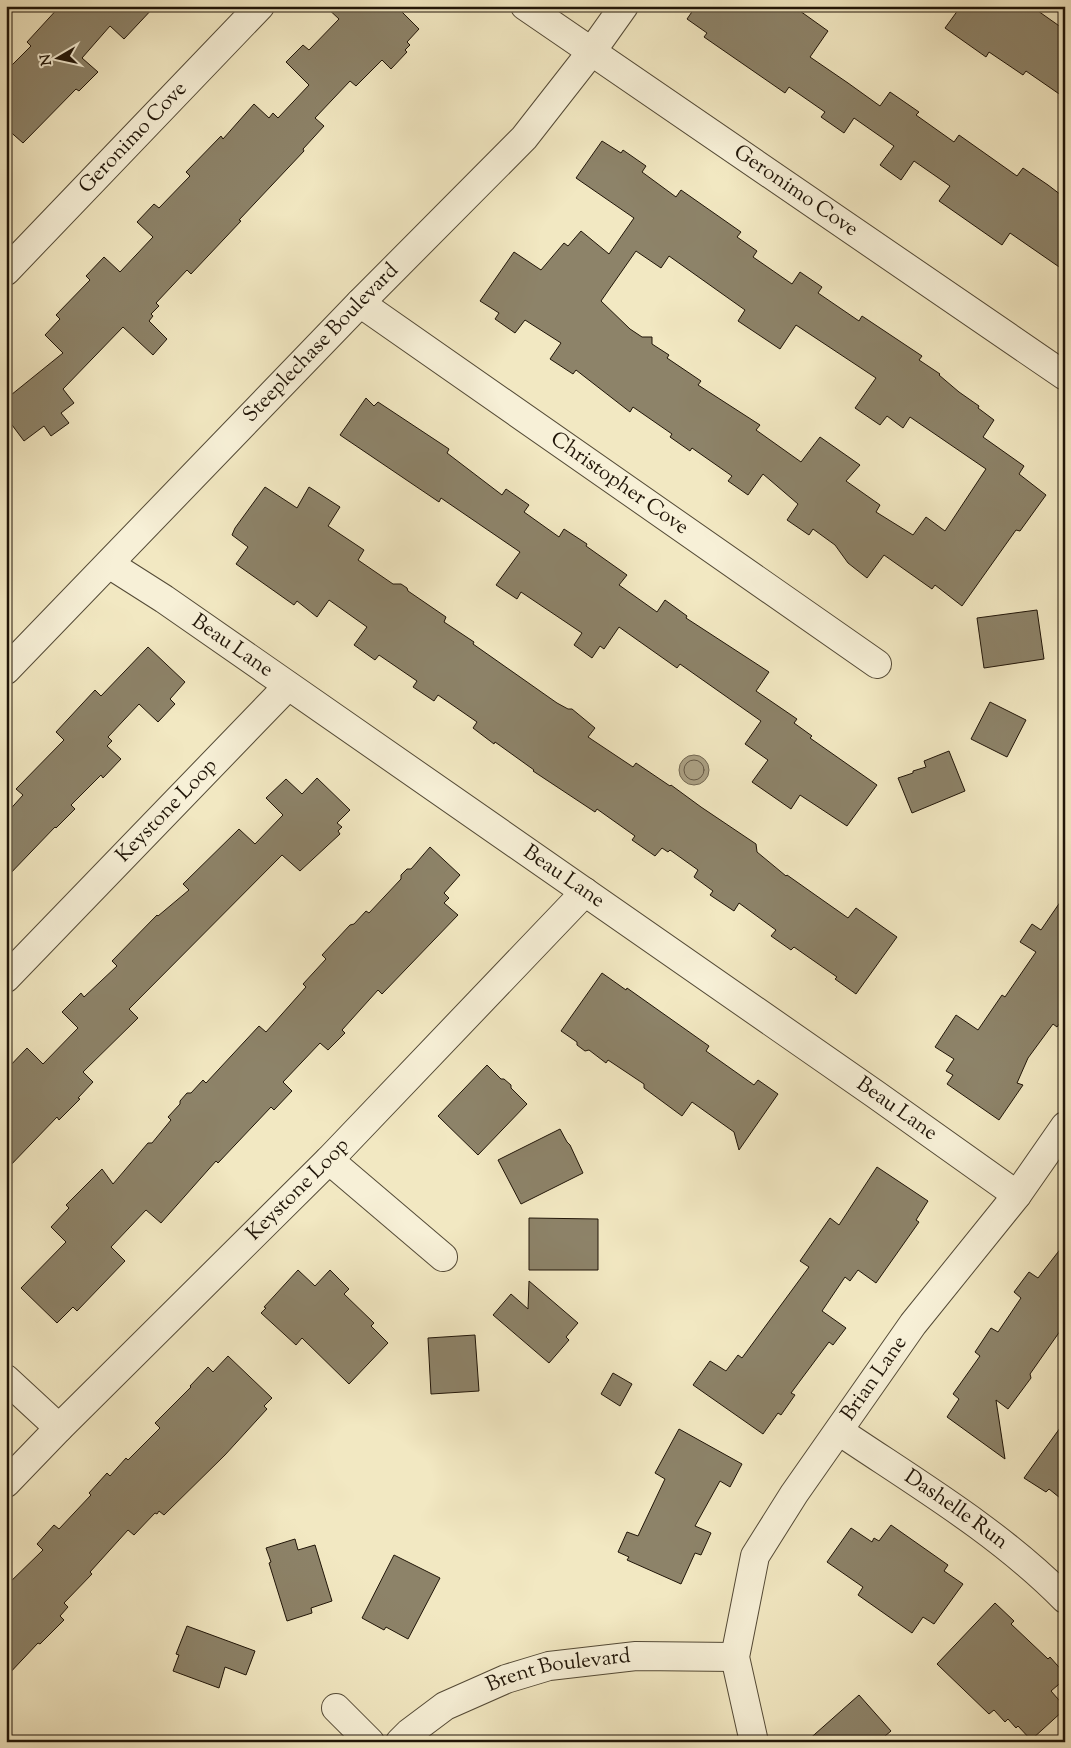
<svg xmlns="http://www.w3.org/2000/svg" width="1071" height="1748" font-family="'Sorts Mill Goudy',serif">
<rect width="100%" height="100%" fill="#f2e8c2"/>
<filter id="stains"><feTurbulence type="fractalNoise" baseFrequency=".004" numOctaves="4"/><feColorMatrix values="0 0 0 0 .2 0 0 0 0 .09 0 0 0 0 .02 0 0 0 .5 -.17"/></filter>
<radialGradient id="worn" r=".72"><stop offset=".6" stop-color="#630" stop-opacity="0"/><stop offset="1" stop-color="#630" stop-opacity=".3"/></radialGradient>
<circle fill="#aba083" stroke="#736852" cx="694" cy="770" r="15"/>
<g fill="none" stroke-linecap="round" stroke-linejoin="round">
<circle stroke="#665a46" stroke-width="1" cx="694" cy="770" r="10"/>
</g>
<g fill="#8d8369" stroke="#201508" fill-rule="evenodd">
<polygon points="60,6 155,6 124,39 110,26 82,58 98,72 79,91 76,89 23,143 6,128 6,71 31,46 27,42"/>
<polygon points="325,6 396,6 419,29 407,42 410,45 405,50 407,52 391,69 382,60 356,86 350,81 315,118 324,126 303,149 304,151 239,220 241,221 191,274 187,270 156,303 159,306 151,314 153,316 149,321 167,339 153,355 123,327 63,389 74,403 61,413 69,423 51,436 44,426 24,441 6,417 6,399 63,353 45,335 60,319 56,315 90,280 86,276 104,257 120,272 153,237 137,222 154,204 159,208 190,176 186,172 221,136 223,139 254,104 269,118 273,113 278,118 309,85 286,62 303,45 309,50 339,19"/>
<polygon points="696,6 793,6 828,31 810,57 848,83 880,106 890,92 919,112 916,115 954,142 959,135 1017,176 1023,168 1048,185 1065,198 1065,271 1010,233 1002,245 939,201 950,186 914,161 901,180 880,165 894,146 854,118 844,133 821,117 825,112 789,87 785,93 704,37 707,33 687,19"/>
<polygon points="961,6 1031,6 1065,30 1065,98 1026,71 1023,75 989,52 986,57 945,28"/>
<path d="M602 141 621 153 623 150 646 166 642 172 676 197 681 190 741 232 737 237 757 251 753 257 792 284 800 272 822 287 818 293 859 321 862 316 922 356 919 360 940 374 939 375 959 392 979 406 978 408 994 420 983 437 1024 466 1019 474 1046 495 1020 531 1016 530 962 606 935 585 932 589 884 555 867 578 848 563 835 545 813 529 809 535 787 520 798 504 763 474 748 495 728 481 732 476 692 448 690 451 670 437 672 434 633 407 630 412 576 370 573 374 550 359 561 343 525 320 515 333 495 319 499 313 480 301 514 252 541 270 564 243 568 246 581 231 609 254 634 218 576 178ZM636 251 661 268 669 256 745 310 738 321 780 349 796 325 876 378 855 408 880 425 887 416 903 428 910 417 986 469 945 531 926 517 913 535 876 512 880 505 846 481 860 465 820 437 801 462 756 430 760 425 698 385 701 381 667 358 669 355 652 344V337H642L630 329 601 301Z"/>
<polygon points="366,398 374,406 378,402 449,449 447,453 502,495 506,489 529,505 524,512 559,537 564,529 587,544 586,546 627,575 619,585 657,612 665,600 687,616 686,618 769,672 756,691 797,719 794,723 812,736 810,738 877,785 847,826 800,795 791,809 752,782 768,760 745,744 761,721 680,664 677,668 619,627 604,649 600,646 592,658 574,645 582,633 521,592 517,599 496,585 520,552 441,498 439,502 340,435"/>
<polygon points="265,487 297,508 309,487 340,507 328,526 364,550 358,560 393,584 401,584 407,588 408,591 446,617 444,622 474,642 473,644 557,703 568,709 572,709 595,728 588,737 633,767 636,763 670,786 671,785 701,807 756,844 757,852 786,876 787,875 848,918 856,908 897,937 856,994 835,979 837,977 794,947 791,950 771,936 776,930 739,903 734,911 710,895 713,891 694,877 698,870 670,850 668,852 662,848 655,856 632,840 635,836 597,809 595,812 533,771 534,770 495,742 494,744 473,728 477,722 438,695 434,701 413,687 417,681 379,655 375,660 354,645 367,627 329,600 317,617 297,601 294,605 236,564 248,547 232,535 235,528"/>
<polygon points="1037,610 1044,659 984,668 977,618"/>
<polygon points="148,647 185,682 170,699 175,704 158,722 139,704 108,737 112,741 107,746 121,759 103,778 101,775 71,805 75,809 56,828 55,827 6,878 6,814 23,795 16,789 64,740 56,732 95,690 101,696"/>
<polygon points="990,702 1026,720 1007,757 971,739"/>
<polygon points="949,751 965,791 912,813 898,778 913,773 913,771 926,767 924,761"/>
<polygon points="317,778 350,810 337,823 342,827 338,831 340,834 300,871 282,855 129,1009 138,1018 83,1072 93,1082 78,1098 80,1099 59,1120 57,1117 6,1170 6,1070 27,1048 43,1064 78,1028 62,1012 81,993 84,997 117,966 112,961 157,915 158,916 189,890 183,884 239,829 255,844 283,815 266,798 286,779 302,794"/>
<polygon points="430,847 460,875 444,893 449,898 444,903 458,915 382,994 378,990 342,1030 345,1033 328,1050 320,1043 283,1082 292,1091 274,1110 271,1107 218,1163 216,1161 161,1223 146,1210 111,1247 125,1261 77,1311 73,1307 57,1323 21,1288 66,1242 51,1227 69,1208 66,1205 102,1169 113,1184 142,1150 148,1143 152,1143 171,1120 168,1117 180,1104 180,1101 187,1093 191,1093 203,1080 206,1083 259,1026 266,1032 306,987 303,984 326,959 322,955 350,925 354,924 366,911 369,913 401,879 401,875 407,869 411,869"/>
<polygon points="1065,895 1065,1016 1057,1027 1053,1024 1028,1058 1017,1083 1023,1085 999,1120 947,1084 953,1075 946,1071 954,1059 935,1047 956,1015 978,1030 1002,995 1005,997 1036,952 1020,942 1032,924 1041,930"/>
<polygon points="602,973 626,990 627,988 709,1046 706,1051 754,1085 758,1080 778,1094 739,1150 734,1132 692,1102 682,1116 644,1088 644,1084 608,1060 606,1063 589,1050 585,1051 577,1045 577,1042 561,1031"/>
<polygon points="487,1065 501,1079 504,1079 511,1085 511,1088 527,1104 478,1155 438,1116"/>
<polygon points="560,1129 567,1142 570,1145 583,1173 521,1204 498,1160"/>
<polygon points="877,1167 928,1201 916,1220 919,1222 876,1283 858,1270 850,1281 845,1277 822,1311 846,1328 833,1345 829,1342 791,1393 795,1395 781,1415 778,1413 763,1434 693,1385 710,1361 726,1371 738,1355 742,1358 809,1267 800,1261 830,1218 839,1225"/>
<polygon points="529,1218 598,1219 598,1270 529,1270"/>
<polygon points="1065,1243 1065,1324 1030,1374 1031,1378 1008,1409 996,1400 1005,1459 947,1417 959,1399 953,1394 980,1356 975,1352 991,1328 998,1332 1021,1298 1014,1292 1029,1272 1038,1278"/>
<polygon points="298,1270 315,1286 330,1270 349,1289 344,1294 374,1323 371,1326 388,1343 349,1384 302,1338 296,1345 261,1313 266,1308 264,1307"/>
<polygon points="529,1281 578,1323 566,1337 569,1340 549,1363 493,1315 511,1294 528,1309"/>
<polygon points="475,1335 479,1391 431,1394 428,1338"/>
<polygon points="228,1356 272,1398 264,1406 267,1409 225,1455 164,1515 159,1511 157,1514 155,1513 134,1535 128,1530 90,1572 92,1574 64,1603 68,1607 60,1616 64,1620 40,1644 38,1643 6,1677 6,1586 43,1550 37,1544 54,1525 59,1529 91,1495 89,1493 107,1473 110,1476 126,1458 128,1460 160,1428 155,1423 191,1387 190,1386 208,1367 213,1372"/>
<polygon points="613,1373 632,1384 620,1406 601,1394"/>
<polygon points="1065,1421 1065,1502 1049,1489 1046,1492 1024,1478"/>
<polygon points="679,1429 742,1464 730,1487 720,1481 695,1526 711,1533 701,1555 695,1553 681,1584 627,1560 629,1557 618,1552 627,1532 638,1536 665,1479 655,1473"/>
<polygon points="891,1525 948,1565 944,1571 963,1584 934,1624 923,1617 912,1633 858,1595 863,1587 827,1562 851,1528 872,1542 874,1538 879,1541"/>
<polygon points="295,1539 298,1550 315,1545 332,1601 311,1608 312,1613 287,1621 269,1563 271,1562 266,1548"/>
<polygon points="394,1555 440,1578 408,1639 386,1627 384,1630 362,1618"/>
<polygon points="995,1603 1014,1621 1011,1624 1048,1659 1050,1657 1065,1674 1065,1679 1051,1691 1065,1707 1065,1709 1031,1740 1018,1726 1016,1728 1008,1719 1005,1722 994,1710 989,1714 937,1664"/>
<polygon points="187,1626 255,1651 246,1675 225,1667 219,1688 173,1671 179,1655 176,1654"/>
<polygon points="859,1695 891,1731 878,1742 806,1742"/>
</g>
<g fill="none" stroke-linecap="round" stroke-linejoin="round">
<defs>
<g id="minor">
<path id="s1" d="M525 6 1065 376"/>
<path id="s2" d="M6 271 260 6"/>
<path id="s3" d="M360 303 877 664"/>
<path id="s4" d="M109 564 164 599 875 1094 1017 1195"/>
<path id="s5" d="M6 670 360 303 524 138 592 51 624 6"/>
<path id="s6" d="M6 978 288 686"/>
<polyline points="329,1160 443,1257"/>
<polyline points="6,1379 59,1428"/>
<path id="s7" d="M839 1431C916 1483 999 1532 1065 1599"/>
<path id="s8" d="M6 1483 59 1428 329 1160 585 892"/>
<polyline points="336,1708 370,1742"/>
<path id="s9" d="M400 1742 409 1733 445 1706 506 1679 549 1666 636 1656 735 1657"/>
<path id="s10" d="M754 1742 735 1657 755 1556 794 1494 913 1324 1017 1195 1065 1126"/>
</g>
</defs>
<use href="#minor" stroke="#544a36" stroke-width="30"/>
<use href="#minor" stroke="#f7f0d7" stroke-width="28"/>
</g>
<g text-anchor="middle" dominant-baseline="central" stroke-width="4" stroke-linejoin="round" paint-order="stroke">
<g font-size="21" fill="#201508" stroke="#f7f0d7">
<text stroke="none"><textPath href="#s2" startOffset="184">Geronimo Cove</textPath></text>
<text stroke="none"><textPath href="#s1" startOffset="328">Geronimo Cove</textPath></text>
<text stroke="none"><textPath href="#s5" startOffset="454">Steeplechase Boulevard</textPath></text>
<text stroke="none"><textPath href="#s3" startOffset="316">Christopher Cove</textPath></text>
<text stroke="none"><textPath href="#s4" startOffset="148">Beau Lane</textPath></text>
<text stroke="none"><textPath href="#s6" startOffset="232">Keystone Loop</textPath></text>
<text stroke="none"><textPath href="#s4" startOffset="552">Beau Lane</textPath></text>
<text stroke="none"><textPath href="#s4" startOffset="958">Beau Lane</textPath></text>
<text stroke="none"><textPath href="#s8" startOffset="414">Keystone Loop</textPath></text>
<text stroke="none"><textPath href="#s10" startOffset="404">Brian Lane</textPath></text>
<text stroke="none"><textPath href="#s7" startOffset="141">Dashelle Run</textPath></text>
<text stroke="none"><textPath href="#s9" startOffset="178">Brent Boulevard</textPath></text>
</g>
</g>
<rect width="1071" height="1748" fill="none" stroke="#f2e8c2" stroke-width="25"/>
<rect x="8" y="8" width="1056" height="1733" fill="none" stroke="#201508" stroke-width="2.5"/>
<rect x="12" y="12" width="1046" height="1723" fill="none" stroke="#201508"/>
<g transform="translate(58 58) rotate(261)" stroke="#f7f0d7" stroke-width="4" paint-order="stroke">
<path d="M0-4L9 19L0 12L-9 19Z" fill="#201508"/>
<text y="-8" font-size="14" font-weight="bold" text-anchor="middle" fill="#201508">N</text>
</g>
<rect width="100%" height="100%" filter="url(#stains)"/>
<rect width="100%" height="100%" fill="url(#worn)"/>
</svg>
